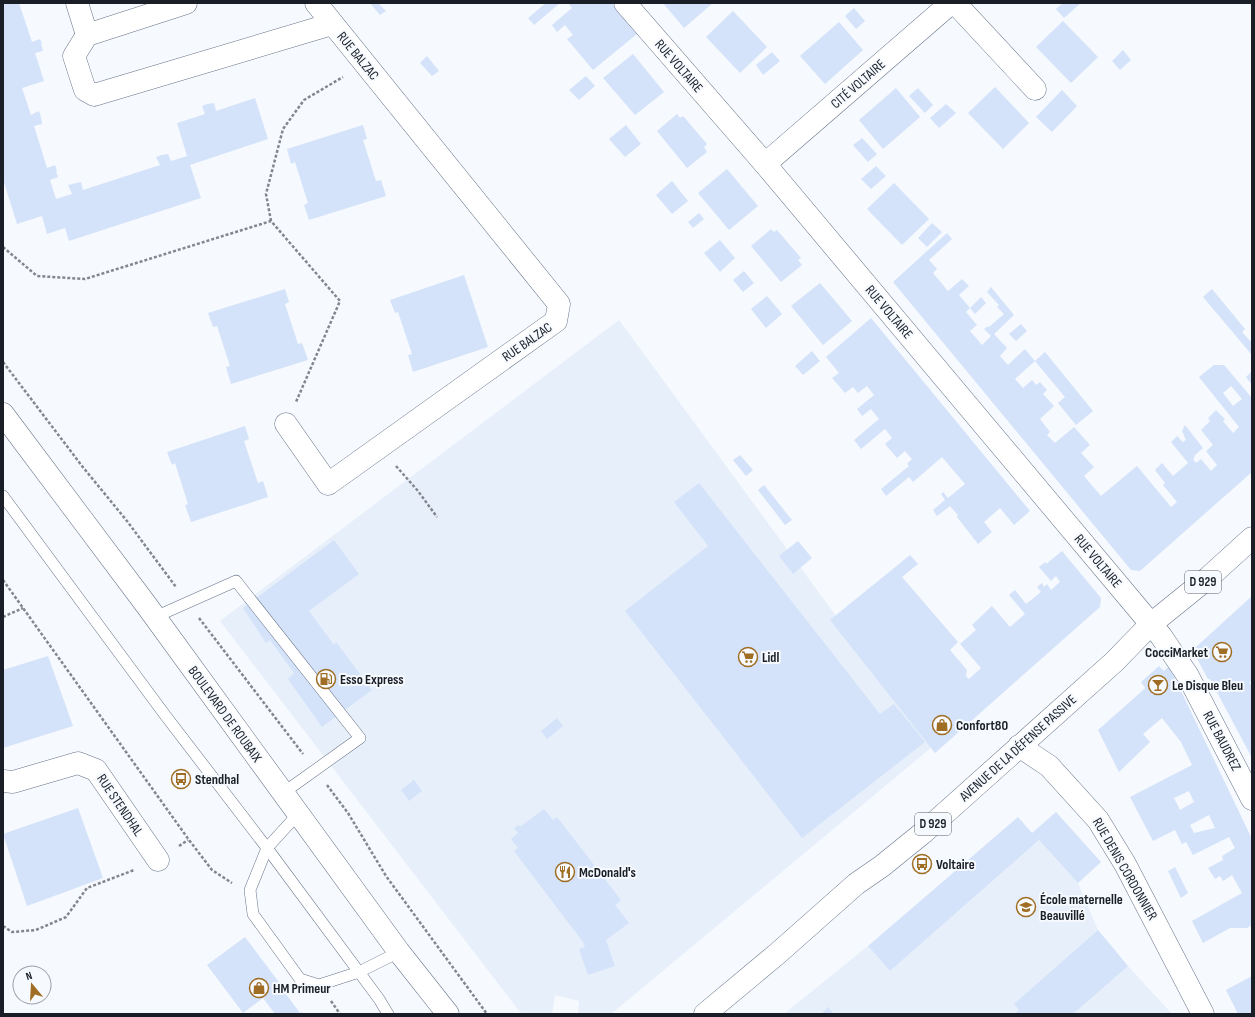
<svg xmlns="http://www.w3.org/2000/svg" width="1255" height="1017" viewBox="0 0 1255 1017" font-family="'Sofia Sans Condensed',sans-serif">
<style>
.built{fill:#e7effa}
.building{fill:#d4e3fa;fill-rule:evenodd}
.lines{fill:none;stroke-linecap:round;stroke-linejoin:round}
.lane-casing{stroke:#667388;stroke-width:12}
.street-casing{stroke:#667388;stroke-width:23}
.secondary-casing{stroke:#667388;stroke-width:23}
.primary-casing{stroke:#667388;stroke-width:23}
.path{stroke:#82868d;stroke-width:2.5;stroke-dasharray:3 2;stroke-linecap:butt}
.lane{stroke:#fff;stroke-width:11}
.street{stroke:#fff;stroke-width:22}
.secondary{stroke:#fff;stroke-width:22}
.primary{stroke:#fff;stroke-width:22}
.labels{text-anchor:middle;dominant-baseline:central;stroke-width:4;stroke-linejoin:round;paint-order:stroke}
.shield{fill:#f6f9fe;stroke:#5c6068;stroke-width:1}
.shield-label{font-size:13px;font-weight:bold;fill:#1a1f27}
.street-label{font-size:14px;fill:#1a1f27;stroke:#f6f9fe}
.poi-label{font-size:14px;font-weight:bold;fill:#1a1f27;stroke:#f6f9fe;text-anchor:start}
</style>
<rect width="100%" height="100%" fill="#f6f9fe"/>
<g class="built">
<polygon points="619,320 932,747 611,1014 578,1014 579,1001 555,995 552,1014 524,1014 520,1012 220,621"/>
<polygon points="1039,840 1078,883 1098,930 1128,966 1172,1014 784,1014 868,946 890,971"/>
</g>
<g class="building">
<polygon points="3,3 19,3 32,42 40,39 42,44 41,44 43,51 35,53 44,81 22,88 31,115 39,111 41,117 42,124 34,126 47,168 55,165 57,171 56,171 58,177 50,180 56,199 72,194 68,185 81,182 83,190 160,165 156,157 162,155 168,154 171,161 187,156 177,123 205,114 202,106 207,104 214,103 216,111 255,98 268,139 190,165 201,198 69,241 65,228 47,234 42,216 17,224 3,179"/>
<polygon points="370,3 378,3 386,11 380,15"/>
<polygon points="546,3 560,3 534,25 528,18"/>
<polygon points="568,3 612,3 637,34 593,70 567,39 573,35 565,25 557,32 552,25 572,8"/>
<polygon points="663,3 713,3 684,28"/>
<polygon points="1063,3 1081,3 1064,18 1056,9"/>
<polygon points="854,8 865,21 856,29 845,16"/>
<polygon points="733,11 767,47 740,73 706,37"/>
<polygon points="1063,21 1098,57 1071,83 1036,47"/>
<polygon points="839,22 863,50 825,84 800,56"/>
<polygon points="1123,50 1131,60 1120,70 1112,61"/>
<polygon points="772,52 780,61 763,75 756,65"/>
<polygon points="633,54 664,92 635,115 603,78"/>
<polygon points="427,56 439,71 432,76 420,63"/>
<polygon points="586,76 595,86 579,100 569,90"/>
<polygon points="995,87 1029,123 1003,149 968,113"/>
<polygon points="896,88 920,117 883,149 859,120"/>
<polygon points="918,88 933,105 925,113 909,96"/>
<polygon points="1062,90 1077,106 1052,132 1036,117"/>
<polygon points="946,104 956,113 939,128 930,118"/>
<polygon points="677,114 680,118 683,116 707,144 704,147 707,152 687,168 657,131"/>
<polygon points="363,125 367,139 363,140 376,181 381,180 386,196 309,220 304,205 308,203 295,162 291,164 287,149"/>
<polygon points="626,125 641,144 625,157 609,139"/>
<polygon points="862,138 877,154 868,162 853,145"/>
<polygon points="876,166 886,176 871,189 861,179"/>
<polygon points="727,169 758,206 729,230 698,193"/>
<polygon points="672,181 688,201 672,214 656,195"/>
<polygon points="894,183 929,219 902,245 867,209"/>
<polygon points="699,213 704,219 693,228 688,222"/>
<polygon points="932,223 942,232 927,247 918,238"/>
<polygon points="771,229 774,232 777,230 801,258 798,260 802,265 781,282 751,246"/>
<path d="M947 233 952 239 929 260 937 269 933 273 948 291 962 279 969 286 959 295 970 308 981 297 986 303 975 314 970 308 966 312 977 325 970 331 982 345 991 336 984 329 988 326 989 327 1004 314 997 307 999 305 987 292 991 287 1014 315 994 334 1007 348 1000 356 1008 365 1025 349 1035 361 1015 379 1023 388 1032 380 1036 385 1040 382 1047 390 1043 394 1054 406 1040 419 1050 432 1047 435 1055 443 1074 427 1090 445 1081 453 1094 467 1084 476 1101 496 1137 466 1171 507 1177 502 1163 485 1165 483 1155 470 1162 463 1173 476 1188 463 1171 442 1177 436 1183 442 1186 440 1182 431 1185 425 1203 448 1194 456 1195 457 1193 459 1196 463 1201 459 1211 471 1217 465 1206 451 1213 445 1201 430 1210 421 1208 418 1216 410 1225 419 1223 421 1233 433 1239 427 1199 377 1214 365H1224L1252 398V472L1140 571 1131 570 893 282ZM1231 386 1242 399 1233 406 1223 393Z"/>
<polygon points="720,240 735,258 720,272 704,253"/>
<polygon points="744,271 754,283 743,292 733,280"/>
<polygon points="464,275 488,347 413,372 408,355 412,354 398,312 395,313 390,300"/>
<polygon points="820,283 852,321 823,345 791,306"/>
<polygon points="285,289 289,302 285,304 298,344 302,343 308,360 231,384 226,367 230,366 217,326 213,327 208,313"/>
<polygon points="1212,289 1245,329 1242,332 1252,343 1252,355 1203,297"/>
<polygon points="767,296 782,314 766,328 751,309"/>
<polygon points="871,318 1030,511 1014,525 1000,508 984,522 992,532 978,544 957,517 958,515 950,506 937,516 933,510 945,500 941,494 943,492 948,498 965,484 942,457 913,482 909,477 886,496 881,489 909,466 907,464 912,459 905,451 897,458 885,444 892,438 885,429 861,449 854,440 879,419 871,409 862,416 857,409 874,395 867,386 858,393 853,387 845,393 832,378 839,373 826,357"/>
<polygon points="1021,324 1027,331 1016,341 1009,334"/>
<polygon points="812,351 820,361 803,375 795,366"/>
<polygon points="1045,352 1093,411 1076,425 1058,403 1065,397 1035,361"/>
<polygon points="1252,371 1252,385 1246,377"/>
<polygon points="245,426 249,439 244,441 258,483 263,481 268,497 191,522 185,505 188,504 175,463 172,465 167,452"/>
<polygon points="740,455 753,470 746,476 733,460"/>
<polygon points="699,483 880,714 894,704 925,742 802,838 625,611 708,546 674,502"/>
<polygon points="764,485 792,520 785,525 758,490"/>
<polygon points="334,540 359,574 309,611 334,645 336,642 372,690 322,727 288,679 294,673 270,640 266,643 243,608"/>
<polygon points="798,541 812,558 793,574 779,556"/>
<polygon points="1062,551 1101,598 1100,607 935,753 830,620 910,555 918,564 902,577 958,642 950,650 967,670 966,676 969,679 981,668 960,644 976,630 972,625 992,606 1010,627 1025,614 1009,595 1015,590 1026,604 1041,592 1037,587 1042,583 1044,587 1047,584 1051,590 1060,582 1056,576 1051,581 1039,567 1045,562 1046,564"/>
<polygon points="1252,596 1252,681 1249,682 1252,687 1252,758 1210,679 1208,679 1194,653 1196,647"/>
<polygon points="48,656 73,726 3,748 3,670"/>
<path d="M1159 666 1164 671 1169 666 1252 839V925L1247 928H1230L1203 943 1192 921 1242 893 1232 875 1223 881 1220 876 1215 879 1208 868 1223 860 1222 856 1235 848 1229 837 1193 855 1186 842 1182 844 1175 830 1153 841 1130 797 1192 765 1181 742 1162 718 1143 734 1150 742 1119 772 1098 730 1141 692 1145 688 1141 682ZM1189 791 1194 802 1180 810 1174 798ZM1209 815 1215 828 1194 833 1190 825Z"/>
<polygon points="557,718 563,726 547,739 541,731"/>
<polygon points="414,780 422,791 409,801 401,790"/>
<polygon points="78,808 103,878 27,906 3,834"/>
<polygon points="544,809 553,820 557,817 621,900 615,905 629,923 606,940 615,966 588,975 579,949 585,947 583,942 514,851 518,848 511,839 518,833 514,828 519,825 520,827"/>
<polygon points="1056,812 1101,862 1078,883 1039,840 890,971 868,946 1018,817 1032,833"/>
<polygon points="1175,867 1188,893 1181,898 1168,871"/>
<polygon points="1098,930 1128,966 1073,1014 1014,1014 1019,1010 1014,1004"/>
<polygon points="245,937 281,985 280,986 300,1013 302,1012 304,1014 275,1014 263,998 243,1013 207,965"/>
<polygon points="1252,976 1252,1012 1249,1014 1238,1014 1226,990"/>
<polygon points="828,1007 834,1014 821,1014"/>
</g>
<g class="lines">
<defs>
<g id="lane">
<polyline points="3,496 165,715 267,848 379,999 388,1014"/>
<polyline points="155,617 236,581 360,738 283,793"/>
<polyline points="298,814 267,848 250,890 253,914 300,979 319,985 359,972 399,952"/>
</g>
<g id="street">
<polyline points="77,3 87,35"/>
<polyline points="186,3 87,35 74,56 85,90 94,95 332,24"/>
<polyline points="625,3 765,164 1161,636 1188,676 1252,799"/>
<polyline points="955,3 1035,89"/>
<polyline points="765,164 951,3"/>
<polyline points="286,424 328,484 556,321 559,304 316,3"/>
<polyline points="1019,746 1049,766 1098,820 1125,864 1203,1014"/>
<polyline points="3,781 13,782 78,763 96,770 158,860"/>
</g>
<polyline id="secondary" points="3,414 147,606 399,952 448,1014"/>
<polyline id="primary" points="705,1014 777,954 856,884 882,866 924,832 1114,662 1151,624 1208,578 1252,538"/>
</defs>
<use href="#lane" class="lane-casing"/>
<use href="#street" class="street-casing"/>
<use href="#secondary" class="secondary-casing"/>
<use href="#primary" class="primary-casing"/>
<g class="path">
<polyline points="271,221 266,194 283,129 304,100 343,77"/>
<polyline points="3,247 37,276 85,279 271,221 340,301 296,402"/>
<polyline points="3,362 82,466 127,521 176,587"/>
<polyline points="396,466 418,491 437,517"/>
<polyline points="3,580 189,840 212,870 232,883"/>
<polyline points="3,617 23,608"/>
<polyline points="199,618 303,754"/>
<polyline points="327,785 348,813 386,876 487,1014"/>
<polyline points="179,846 188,840"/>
<polyline points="3,926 12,932 36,930 66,917 87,888 134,870"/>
<polyline points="331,1001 340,1014"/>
</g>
<use href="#lane" class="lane"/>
<use href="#street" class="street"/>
<use href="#secondary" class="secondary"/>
<use href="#primary" class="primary"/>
</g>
<defs>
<symbol id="supermarket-ring" viewBox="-11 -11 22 22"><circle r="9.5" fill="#f6f9fe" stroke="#9f6d23" stroke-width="1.5"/><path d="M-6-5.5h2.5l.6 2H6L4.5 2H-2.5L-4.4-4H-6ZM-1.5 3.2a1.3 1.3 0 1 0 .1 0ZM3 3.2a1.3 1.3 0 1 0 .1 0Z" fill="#9f6d23"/></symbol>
<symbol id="fuel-ring" viewBox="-11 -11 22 22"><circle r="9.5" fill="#f6f9fe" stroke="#9f6d23" stroke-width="1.5"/><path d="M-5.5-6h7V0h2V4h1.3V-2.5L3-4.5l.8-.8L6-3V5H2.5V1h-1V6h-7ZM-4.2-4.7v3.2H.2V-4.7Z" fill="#9f6d23"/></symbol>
<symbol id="bar-ring" viewBox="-11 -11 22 22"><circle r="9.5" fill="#f6f9fe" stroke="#9f6d23" stroke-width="1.5"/><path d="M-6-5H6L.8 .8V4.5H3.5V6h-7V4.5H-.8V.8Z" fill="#9f6d23"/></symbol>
<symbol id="shop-ring" viewBox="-11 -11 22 22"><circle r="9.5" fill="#f6f9fe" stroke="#9f6d23" stroke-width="1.5"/><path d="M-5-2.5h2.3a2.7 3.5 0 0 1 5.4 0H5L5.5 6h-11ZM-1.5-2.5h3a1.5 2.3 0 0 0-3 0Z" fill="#9f6d23"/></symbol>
<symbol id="bus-ring" viewBox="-11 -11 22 22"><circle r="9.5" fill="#f6f9fe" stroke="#9f6d23" stroke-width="1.5"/><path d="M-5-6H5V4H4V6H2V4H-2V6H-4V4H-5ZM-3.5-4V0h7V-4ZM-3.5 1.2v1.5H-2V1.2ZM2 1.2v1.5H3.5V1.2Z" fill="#9f6d23"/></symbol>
<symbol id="restaurant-ring" viewBox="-11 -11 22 22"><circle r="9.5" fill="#f6f9fe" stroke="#9f6d23" stroke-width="1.5"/><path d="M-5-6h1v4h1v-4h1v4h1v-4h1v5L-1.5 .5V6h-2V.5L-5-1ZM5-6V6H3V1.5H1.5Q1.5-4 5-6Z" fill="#9f6d23"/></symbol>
<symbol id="school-ring" viewBox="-11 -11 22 22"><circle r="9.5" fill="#f6f9fe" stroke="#9f6d23" stroke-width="1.5"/><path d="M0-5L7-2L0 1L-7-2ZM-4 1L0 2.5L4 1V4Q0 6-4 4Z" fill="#9f6d23"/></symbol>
</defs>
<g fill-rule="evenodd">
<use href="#supermarket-ring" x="1211" y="641" width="22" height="22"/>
<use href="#supermarket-ring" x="737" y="646" width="22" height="22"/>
<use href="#fuel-ring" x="315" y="668" width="22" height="22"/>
<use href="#bar-ring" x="1147" y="674" width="22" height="22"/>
<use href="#shop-ring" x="931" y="714" width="22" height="22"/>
<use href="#bus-ring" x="170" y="768" width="22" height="22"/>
<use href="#bus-ring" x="911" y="853" width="22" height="22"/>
<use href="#restaurant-ring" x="554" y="861" width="22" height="22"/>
<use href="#school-ring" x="1015" y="896" width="22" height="22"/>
<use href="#shop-ring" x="248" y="977" width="22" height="22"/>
</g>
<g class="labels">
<g class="shield">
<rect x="1185" y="571" width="36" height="22" rx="3"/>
<rect x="915" y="813" width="36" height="22" rx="3"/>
</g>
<g class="shield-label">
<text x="1203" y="582">D 929</text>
<text x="933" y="824">D 929</text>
</g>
<g class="street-label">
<text transform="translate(358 56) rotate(51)">RUE BALZAC</text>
<text transform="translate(679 66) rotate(49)">RUE VOLTAIRE</text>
<text transform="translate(858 84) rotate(-41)">CITÉ VOLTAIRE</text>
<text transform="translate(889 312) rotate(50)">RUE VOLTAIRE</text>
<text transform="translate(527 342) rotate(-35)">RUE BALZAC</text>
<text transform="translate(1098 561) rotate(50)">RUE VOLTAIRE</text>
<text transform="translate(225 714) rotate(54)">BOULEVARD DE ROUBAIX</text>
<text transform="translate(1222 741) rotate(62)">RUE BAUDREZ</text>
<text transform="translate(1018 748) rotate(-42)">AVENUE DE LA DÉFENSE PASSIVE</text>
<text transform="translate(120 805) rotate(56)">RUE STENDHAL</text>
<text transform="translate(1125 869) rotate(60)">RUE DENIS CORDONNIER</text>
</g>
<g class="poi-label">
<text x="1208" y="652" text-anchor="end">CocciMarket</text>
<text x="762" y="657">Lidl</text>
<text x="340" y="679">Esso Express</text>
<text x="1172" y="685">Le Disque Bleu</text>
<text x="956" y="725">Confort80</text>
<text x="195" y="779">Stendhal</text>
<text x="936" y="864">Voltaire</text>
<text x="579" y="872">McDonald's</text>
<text x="1040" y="899">École maternelle<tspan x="1040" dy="16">Beauvillé</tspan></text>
<text x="273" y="988">HM Primeur</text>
</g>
</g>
<rect width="1255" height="1017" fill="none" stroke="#1a1f27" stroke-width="8"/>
<g transform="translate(32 985) rotate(342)"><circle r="19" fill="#f6f9fe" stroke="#9ea2a8"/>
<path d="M0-3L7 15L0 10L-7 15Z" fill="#9f6d23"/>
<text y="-6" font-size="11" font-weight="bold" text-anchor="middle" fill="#1a1f27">N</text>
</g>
</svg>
